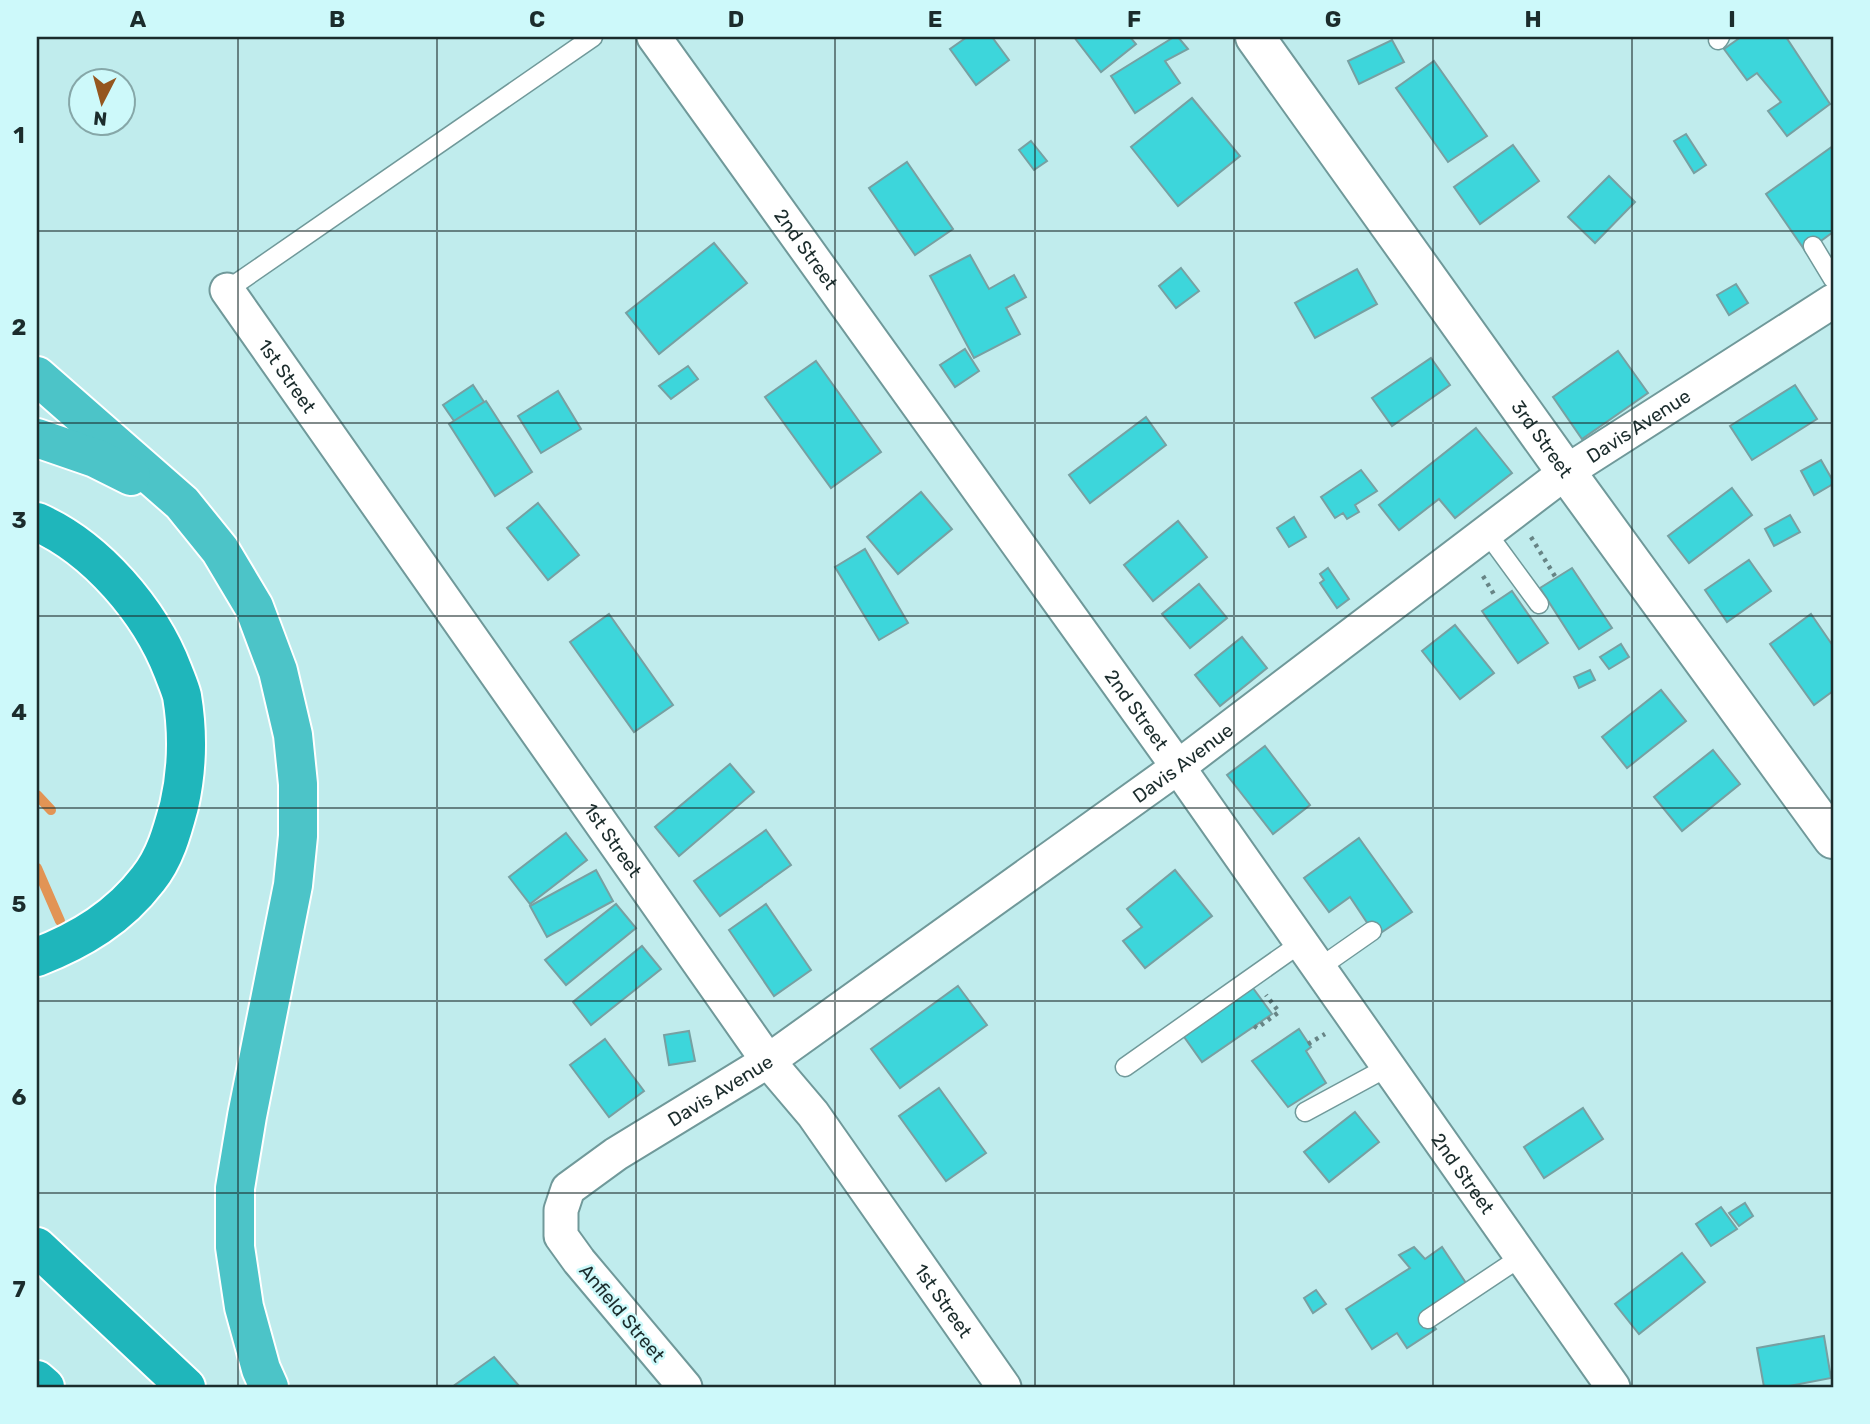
<svg xmlns="http://www.w3.org/2000/svg" width="1870" height="1424" viewBox="0 0 1870 1424" font-family="Rubik,sans-serif">
<style>
.lines{fill:none;stroke-linecap:round;stroke-linejoin:round}
.stream{stroke:#e29455;stroke-width:10}
.building{fill:#3dd6db;stroke:#77a0a2;stroke-width:2}
.service-casing{stroke:#70999a;stroke-width:21}
.minor-casing{stroke:#70999a;stroke-width:37}
.tertiary-casing{stroke:#70999a;stroke-width:42}
.trunk-casing{stroke:#fff;stroke-width:42}
.motorway-casing{stroke:#fff;stroke-width:42}
.path{stroke:#678485;stroke-width:4.5;stroke-dasharray:3.5 5;stroke-linecap:butt}
.service{stroke:#fff;stroke-width:18}
.minor{stroke:#fff;stroke-width:33}
.tertiary{stroke:#fff;stroke-width:38}
.trunk{stroke:#4cc4c8;stroke-width:38}
.motorway{stroke:#1fb6bb;stroke-width:38}
.grid{fill:none;stroke:#1b2c2c;stroke-width:2;stroke-opacity:0.55}
.labels{text-anchor:middle;dominant-baseline:central;stroke-width:5;stroke-linejoin:round;paint-order:stroke}
.street-label{font-size:19px;fill:#1b2c2c;stroke:#cdf9fa}
.neatline{fill:none;stroke:#1b2c2c;stroke-width:2.5}
.grid-label{font-size:23px;text-anchor:middle;font-weight:bold;fill:#1b2c2c}
</style>
<rect width="100%" height="100%" fill="#c0eced"/>
<g class="lines">
<g class="stream">
<polyline points="37,795 51,810"/>
<polyline points="37,868 60,921"/>
</g>
</g>
<g class="building">
<polygon points="967,37 992,37 1009,60 976,85 950,49"/>
<polygon points="1074,37 1130,37 1136,44 1101,72"/>
<polygon points="1174,37 1178,37 1188,49 1165,61 1180,83 1135,113 1111,76"/>
<polygon points="1741,37 1786,37 1830,104 1787,136 1768,111 1781,102 1757,73 1747,80 1724,49"/>
<polygon points="1392,40 1404,62 1359,84 1348,61"/>
<polygon points="1434,61 1487,136 1448,162 1396,88"/>
<polygon points="1192,98 1240,156 1178,206 1131,147"/>
<polygon points="1686,134 1706,165 1694,173 1674,141"/>
<polygon points="1031,141 1047,161 1034,170 1019,150"/>
<polygon points="1513,145 1539,181 1480,224 1454,187"/>
<polygon points="1833,146 1833,232 1806,252 1766,194"/>
<polygon points="907,162 953,229 915,255 869,188"/>
<polygon points="1609,176 1635,202 1595,243 1568,217"/>
<polygon points="714,243 747,283 659,354 626,313"/>
<polygon points="970,255 989,289 1014,275 1026,297 1006,308 1020,334 974,358 930,276"/>
<polygon points="1181,268 1199,291 1176,308 1159,286"/>
<polygon points="1357,269 1377,304 1315,338 1295,303"/>
<polygon points="1736,284 1748,303 1729,315 1717,295"/>
<polygon points="965,349 979,371 955,387 940,365"/>
<polygon points="1618,351 1648,393 1582,439 1553,397"/>
<polygon points="1431,358 1450,385 1392,426 1372,398"/>
<polygon points="816,361 881,452 831,488 765,397"/>
<polygon points="688,366 698,379 671,399 659,386"/>
<polygon points="473,385 484,402 454,421 443,405"/>
<polygon points="1795,385 1817,419 1752,460 1730,426"/>
<polygon points="558,391 581,429 541,453 518,416"/>
<polygon points="486,401 532,472 495,496 449,424"/>
<polygon points="1146,417 1166,445 1090,503 1069,475"/>
<polygon points="1476,428 1512,473 1455,518 1439,499 1399,530 1379,505"/>
<polygon points="1821,460 1833,481 1833,484 1814,495 1801,471"/>
<polygon points="1361,470 1377,491 1355,505 1359,512 1347,519 1343,513 1335,518 1321,497"/>
<polygon points="1732,488 1752,515 1689,563 1668,536"/>
<polygon points="921,492 952,529 898,574 867,537"/>
<polygon points="538,503 579,555 548,580 507,528"/>
<polygon points="1790,515 1800,532 1774,546 1765,529"/>
<polygon points="1294,517 1306,537 1289,547 1277,528"/>
<polygon points="1178,521 1207,557 1153,601 1124,565"/>
<polygon points="865,549 908,623 879,640 835,567"/>
<polygon points="1749,560 1771,591 1727,622 1705,590"/>
<polygon points="1328,568 1349,599 1337,608 1320,583 1324,580 1320,574"/>
<polygon points="1572,568 1612,628 1579,649 1540,588"/>
<polygon points="1199,584 1227,618 1190,648 1162,614"/>
<polygon points="1512,591 1548,643 1518,663 1482,611"/>
<polygon points="609,614 673,705 634,732 570,642"/>
<polygon points="1811,614 1833,646 1833,691 1814,705 1770,644"/>
<polygon points="1455,625 1494,673 1460,699 1422,651"/>
<polygon points="1242,637 1267,668 1220,706 1195,675"/>
<polygon points="1621,644 1629,657 1609,669 1600,657"/>
<polygon points="1590,670 1595,680 1579,688 1574,677"/>
<polygon points="1661,690 1686,721 1627,768 1602,737"/>
<polygon points="1265,746 1310,805 1273,834 1227,775"/>
<polygon points="1713,750 1740,784 1682,831 1654,797"/>
<polygon points="730,764 754,792 679,856 655,827"/>
<polygon points="766,830 791,865 720,916 694,881"/>
<polygon points="566,833 587,860 530,904 509,877"/>
<polygon points="1359,838 1412,912 1376,936 1350,897 1329,912 1304,878"/>
<polygon points="596,870 613,901 547,937 530,906"/>
<polygon points="1175,870 1212,916 1145,968 1123,941 1142,927 1127,909"/>
<polygon points="616,904 636,928 566,985 545,960"/>
<polygon points="766,904 811,970 774,996 729,930"/>
<polygon points="642,946 661,969 591,1025 573,1002"/>
<polygon points="1250,984 1272,1014 1202,1062 1182,1034"/>
<polygon points="958,986 987,1025 900,1088 871,1049"/>
<polygon points="1299,1029 1311,1047 1306,1051 1326,1083 1288,1107 1252,1061"/>
<polygon points="689,1031 695,1061 669,1065 664,1035"/>
<polygon points="605,1039 644,1091 609,1117 570,1065"/>
<polygon points="939,1088 986,1153 946,1181 899,1116"/>
<polygon points="1583,1108 1603,1139 1544,1178 1524,1147"/>
<polygon points="1355,1112 1379,1142 1329,1182 1304,1152"/>
<polygon points="1745,1203 1753,1216 1739,1226 1729,1213"/>
<polygon points="1721,1207 1737,1229 1711,1246 1696,1224"/>
<polygon points="1414,1247 1425,1259 1442,1247 1466,1283 1423,1314 1436,1329 1407,1348 1397,1333 1372,1349 1346,1309 1410,1268 1399,1255"/>
<polygon points="1682,1253 1705,1282 1639,1334 1615,1304"/>
<polygon points="1316,1290 1326,1304 1313,1313 1304,1298"/>
<polygon points="1824,1336 1831,1378 1784,1387 1764,1387 1757,1348"/>
<polygon points="494,1357 520,1387 452,1387"/>
</g>
<g class="lines">
<defs>
<g id="service">
<polyline points="1718,40 1720,37"/>
<polyline points="1813,246 1833,279"/>
<polyline points="227,290 593,37"/>
<polyline points="1487,533 1539,604"/>
<polyline points="1319,968 1372,931"/>
<polyline points="1125,1067 1301,943"/>
<polyline points="1305,1112 1388,1067"/>
<polyline points="1428,1319 1521,1257"/>
</g>
<g id="minor">
<path id="s1" d="M654 37 1178 767 1613 1387"/>
<path id="s2" d="M227 290 768 1061 813 1114 1004 1387"/>
<path id="s3" d="M685 1387 579 1261 561 1236V1210L568 1189 616 1154 768 1061 1178 767 1566 472 1833 301"/>
</g>
<g id="tertiary">
<path id="s4" d="M1255 37 1566 472 1833 839"/>
</g>
<g id="trunk">
<polyline points="37,376 182,503 220,550 254,607 278,671 293,735 298,784 298,836 293,885 247,1116 235,1188 235,1247 244,1307 261,1369 269,1387"/>
<polyline points="37,438 95,458 131,476"/>
</g>
<g id="motorway">
<path d="M37 522C96 548 150 611 173 671 176 679 180 688 182 696 188 732 187 771 179 806 172 832 165 858 148 879 119 917 81 940 37 957"/>
<polyline points="37,1247 186,1387"/>
<polyline points="37,1380 45,1387"/>
</g>
</defs>
<use href="#service" class="service-casing"/>
<use href="#minor" class="minor-casing"/>
<use href="#tertiary" class="tertiary-casing"/>
<use href="#trunk" class="trunk-casing"/>
<use href="#motorway" class="motorway-casing"/>
<g class="path">
<polyline points="1531,537 1556,578"/>
<polyline points="1483,576 1495,596"/>
<polyline points="1254,1026 1257,1028 1279,1012 1266,995"/>
<polyline points="1308,1044 1325,1034"/>
</g>
<use href="#service" class="service"/>
<use href="#minor" class="minor"/>
<use href="#tertiary" class="tertiary"/>
<use href="#trunk" class="trunk"/>
<use href="#motorway" class="motorway"/>
</g>
<path class="grid" d="M238 37V1387M437 37V1387M636 37V1387M835 37V1387M1035 37V1387M1234 37V1387M1433 37V1387M1632 37V1387M37 231H1833M37 423H1833M37 616H1833M37 808H1833M37 1001H1833M37 1193H1833"/>
<g class="labels">
<g class="street-label">
<text stroke="none"><textPath href="#s1" startOffset="261">2nd Street</textPath></text>
<text stroke="none"><textPath href="#s2" startOffset="105">1st Street</textPath></text>
<text stroke="none"><textPath href="#s3" startOffset="1559">Davis Avenue</textPath></text>
<text stroke="none"><textPath href="#s4" startOffset="494">3rd Street</textPath></text>
<text stroke="none"><textPath href="#s1" startOffset="828">2nd Street</textPath></text>
<text stroke="none"><textPath href="#s3" startOffset="992">Davis Avenue</textPath></text>
<text stroke="none"><textPath href="#s2" startOffset="672">1st Street</textPath></text>
<text stroke="none"><textPath href="#s3" startOffset="425">Davis Avenue</textPath></text>
<text stroke="none"><textPath href="#s1" startOffset="1395">2nd Street</textPath></text>
<text stroke="none"><textPath href="#s2" startOffset="1239">1st Street</textPath></text>
<text transform="translate(622 1313) rotate(50)">Anfield Street</text>
</g>
</g>
<rect width="1870" height="1424" fill="none" stroke="#cdf9fa" stroke-width="77"/>
<g transform="translate(102 102) rotate(186)"><circle r="33" fill="#cdf9fa" stroke="#86a7a8" stroke-width="2"/>
<path d="M0-5L12 26L0 18L-12 26Z" fill="#95561e"/>
<text y="-10" font-size="19" font-weight="bold" text-anchor="middle" fill="#1b2c2c">N</text>
</g>
<rect x="38" y="38" width="1794" height="1348" class="neatline"/>
<g class="grid-label">
<text x="138" y="27">A</text>
<text x="337" y="27">B</text>
<text x="537" y="27">C</text>
<text x="736" y="27">D</text>
<text x="935" y="27">E</text>
<text x="1134" y="27">F</text>
<text x="1333" y="27">G</text>
<text x="1533" y="27">H</text>
<text x="1732" y="27">I</text>
<text x="19" y="143">1</text>
<text x="19" y="335">2</text>
<text x="19" y="528">3</text>
<text x="19" y="720">4</text>
<text x="19" y="912">5</text>
<text x="19" y="1105">6</text>
<text x="19" y="1297">7</text>
</g>
</svg>
